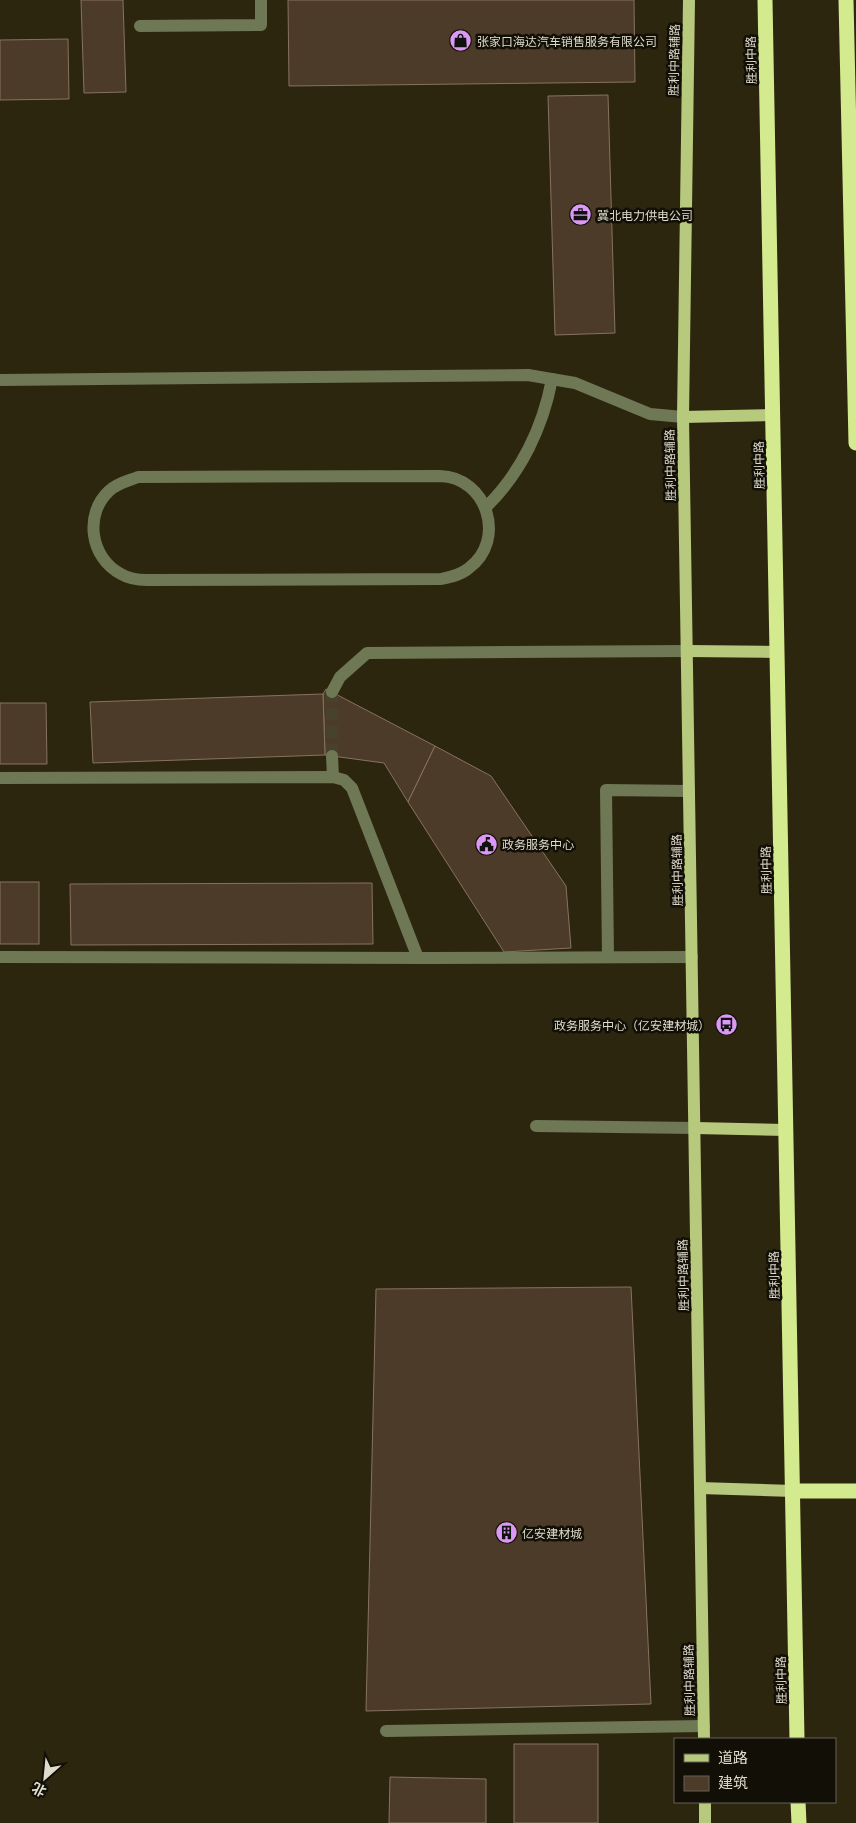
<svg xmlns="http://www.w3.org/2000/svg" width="856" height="1823" viewBox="0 0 856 1823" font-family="'IBM Plex Sans','Noto Sans SC',sans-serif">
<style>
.building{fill:#4d3b29;stroke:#87725f}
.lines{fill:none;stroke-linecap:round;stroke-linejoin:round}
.minor-tunnel{stroke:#48412c;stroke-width:12;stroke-dasharray:12 6;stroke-linecap:butt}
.minor{stroke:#6e7854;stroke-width:12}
.major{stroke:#b6c97d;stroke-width:12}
.highway{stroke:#d3ea8e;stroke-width:15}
.labels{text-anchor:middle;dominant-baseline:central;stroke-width:5;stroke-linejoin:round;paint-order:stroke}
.poi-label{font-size:12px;fill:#dfdbcd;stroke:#120f06;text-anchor:start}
.street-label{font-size:12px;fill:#dfdbcd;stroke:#120f06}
</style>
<rect width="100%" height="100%" fill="#2d260f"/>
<g class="building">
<polygon points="81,0 123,0 126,92 84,93"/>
<polygon points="288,0 634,0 635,82 289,86"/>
<polygon points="68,39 69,99 0,100 0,40"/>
<polygon points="608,95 615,333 555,335 548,96"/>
<polygon points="326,689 435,746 408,802 384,763 325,755 323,694"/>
<polygon points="323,694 325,755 93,763 90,702"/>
<polygon points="0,703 46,703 47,764 0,764"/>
<polygon points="435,746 491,776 566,886 571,948 504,952 408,802"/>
<rect x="0" y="882" width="39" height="62"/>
<polygon points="372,883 373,944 71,945 70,884"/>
<polygon points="631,1287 651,1704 366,1711 376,1289"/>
<rect x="514" y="1744" width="84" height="79"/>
<polygon points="390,1777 486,1779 486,1823 389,1823"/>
</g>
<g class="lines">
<polyline class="minor-tunnel" points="332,756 332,692"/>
<g class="minor">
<polyline points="140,26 261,25 261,0"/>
<polyline points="0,380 528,375 575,383 650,414 683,417"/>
<path d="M440 476C487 477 507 540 469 568 461 575 450 577 441 579L147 580C138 580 129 579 121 574 90 558 84 514 109 491 117 483 128 481 138 477Z"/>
<path d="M486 507C521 473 543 427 552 379"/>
<polyline points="332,692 340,677 367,653 687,651"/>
<polyline points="332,756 333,777"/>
<polyline points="0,778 333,777 344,780 352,788 418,958"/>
<polyline points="0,957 426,958 692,957"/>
<polyline points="608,957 606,790 689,791"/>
<polyline points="536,1126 695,1128"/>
<polyline points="386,1731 704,1726"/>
</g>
<g class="major">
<polyline points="689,0 683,417 704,1739"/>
<polyline points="683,417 773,415"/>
<polyline points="687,651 777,652"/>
<polyline points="695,1128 786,1130"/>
<polyline points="700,1488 793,1491"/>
<polyline points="705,1802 705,1823"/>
</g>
<g class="highway">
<polyline points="765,0 797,1739"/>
<polyline points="846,0 856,443"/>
<polyline points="793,1491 856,1491"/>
<polyline points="798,1802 799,1823"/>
</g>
</g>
<defs>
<symbol id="shop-disc" viewBox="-11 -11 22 22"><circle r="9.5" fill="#db99f5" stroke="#120f06"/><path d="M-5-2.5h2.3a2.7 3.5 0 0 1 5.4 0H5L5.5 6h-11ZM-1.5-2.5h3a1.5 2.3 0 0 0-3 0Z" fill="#111"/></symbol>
<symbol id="office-disc" viewBox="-11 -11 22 22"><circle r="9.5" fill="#db99f5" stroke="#120f06"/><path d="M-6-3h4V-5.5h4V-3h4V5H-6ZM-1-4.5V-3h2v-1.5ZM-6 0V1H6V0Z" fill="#111"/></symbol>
<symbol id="civic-disc" viewBox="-11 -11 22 22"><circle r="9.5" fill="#db99f5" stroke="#120f06"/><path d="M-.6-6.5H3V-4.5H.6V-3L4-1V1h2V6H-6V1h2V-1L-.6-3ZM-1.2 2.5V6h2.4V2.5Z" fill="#111"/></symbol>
<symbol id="bus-disc" viewBox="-11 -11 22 22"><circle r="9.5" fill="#db99f5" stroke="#120f06"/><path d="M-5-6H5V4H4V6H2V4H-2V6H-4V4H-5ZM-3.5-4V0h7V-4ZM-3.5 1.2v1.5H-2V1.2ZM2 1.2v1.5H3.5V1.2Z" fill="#111"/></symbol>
<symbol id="building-disc" viewBox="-11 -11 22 22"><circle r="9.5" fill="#db99f5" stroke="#120f06"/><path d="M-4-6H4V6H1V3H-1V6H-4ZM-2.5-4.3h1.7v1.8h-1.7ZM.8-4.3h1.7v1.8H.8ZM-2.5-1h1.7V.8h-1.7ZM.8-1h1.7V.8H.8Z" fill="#111"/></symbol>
</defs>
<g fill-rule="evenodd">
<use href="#shop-disc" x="448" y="28" width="25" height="25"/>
<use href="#office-disc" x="568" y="202" width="25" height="25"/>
<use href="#civic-disc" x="474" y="832" width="25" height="25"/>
<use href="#bus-disc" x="714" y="1012" width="25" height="25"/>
<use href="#building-disc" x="494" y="1520" width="25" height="25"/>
</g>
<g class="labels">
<g class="poi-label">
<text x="477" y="41">张家口海达汽车销售服务有限公司</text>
<text x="597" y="215">冀北电力供电公司</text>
<text x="502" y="844">政务服务中心</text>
<text x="710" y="1025" text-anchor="end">政务服务中心（亿安建材城）</text>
<text x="522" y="1533">亿安建材城</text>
</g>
<g class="street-label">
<text transform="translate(674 60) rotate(-89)">胜利中路辅路</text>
<text transform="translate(751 60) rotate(-91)">胜利中路</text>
<text transform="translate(670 465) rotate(-91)">胜利中路辅路</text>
<text transform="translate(759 465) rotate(-91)">胜利中路</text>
<text transform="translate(677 870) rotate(-91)">胜利中路辅路</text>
<text transform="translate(766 870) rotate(-91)">胜利中路</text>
<text transform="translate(683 1275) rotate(-91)">胜利中路辅路</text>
<text transform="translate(774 1275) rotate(-91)">胜利中路</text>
<text transform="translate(689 1680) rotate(-91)">胜利中路辅路</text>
<text transform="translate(781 1680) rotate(-91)">胜利中路</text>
</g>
</g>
<rect x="674" y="1738" width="162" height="65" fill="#120f06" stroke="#646156"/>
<rect x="684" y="1754" width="25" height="8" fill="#b6c97d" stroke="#646156"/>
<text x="718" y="1763" font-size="15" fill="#dfdbcd">道路</text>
<rect x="684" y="1776" width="25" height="15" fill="#4d3b29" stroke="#646156"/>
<text x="718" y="1788" font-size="15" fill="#dfdbcd">建筑</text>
<g transform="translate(45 1778) rotate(207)" stroke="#120f06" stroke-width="4" paint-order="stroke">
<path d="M0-4L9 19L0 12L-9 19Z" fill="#dfdbcd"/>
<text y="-8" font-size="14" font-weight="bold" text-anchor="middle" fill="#dfdbcd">北</text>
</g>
</svg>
